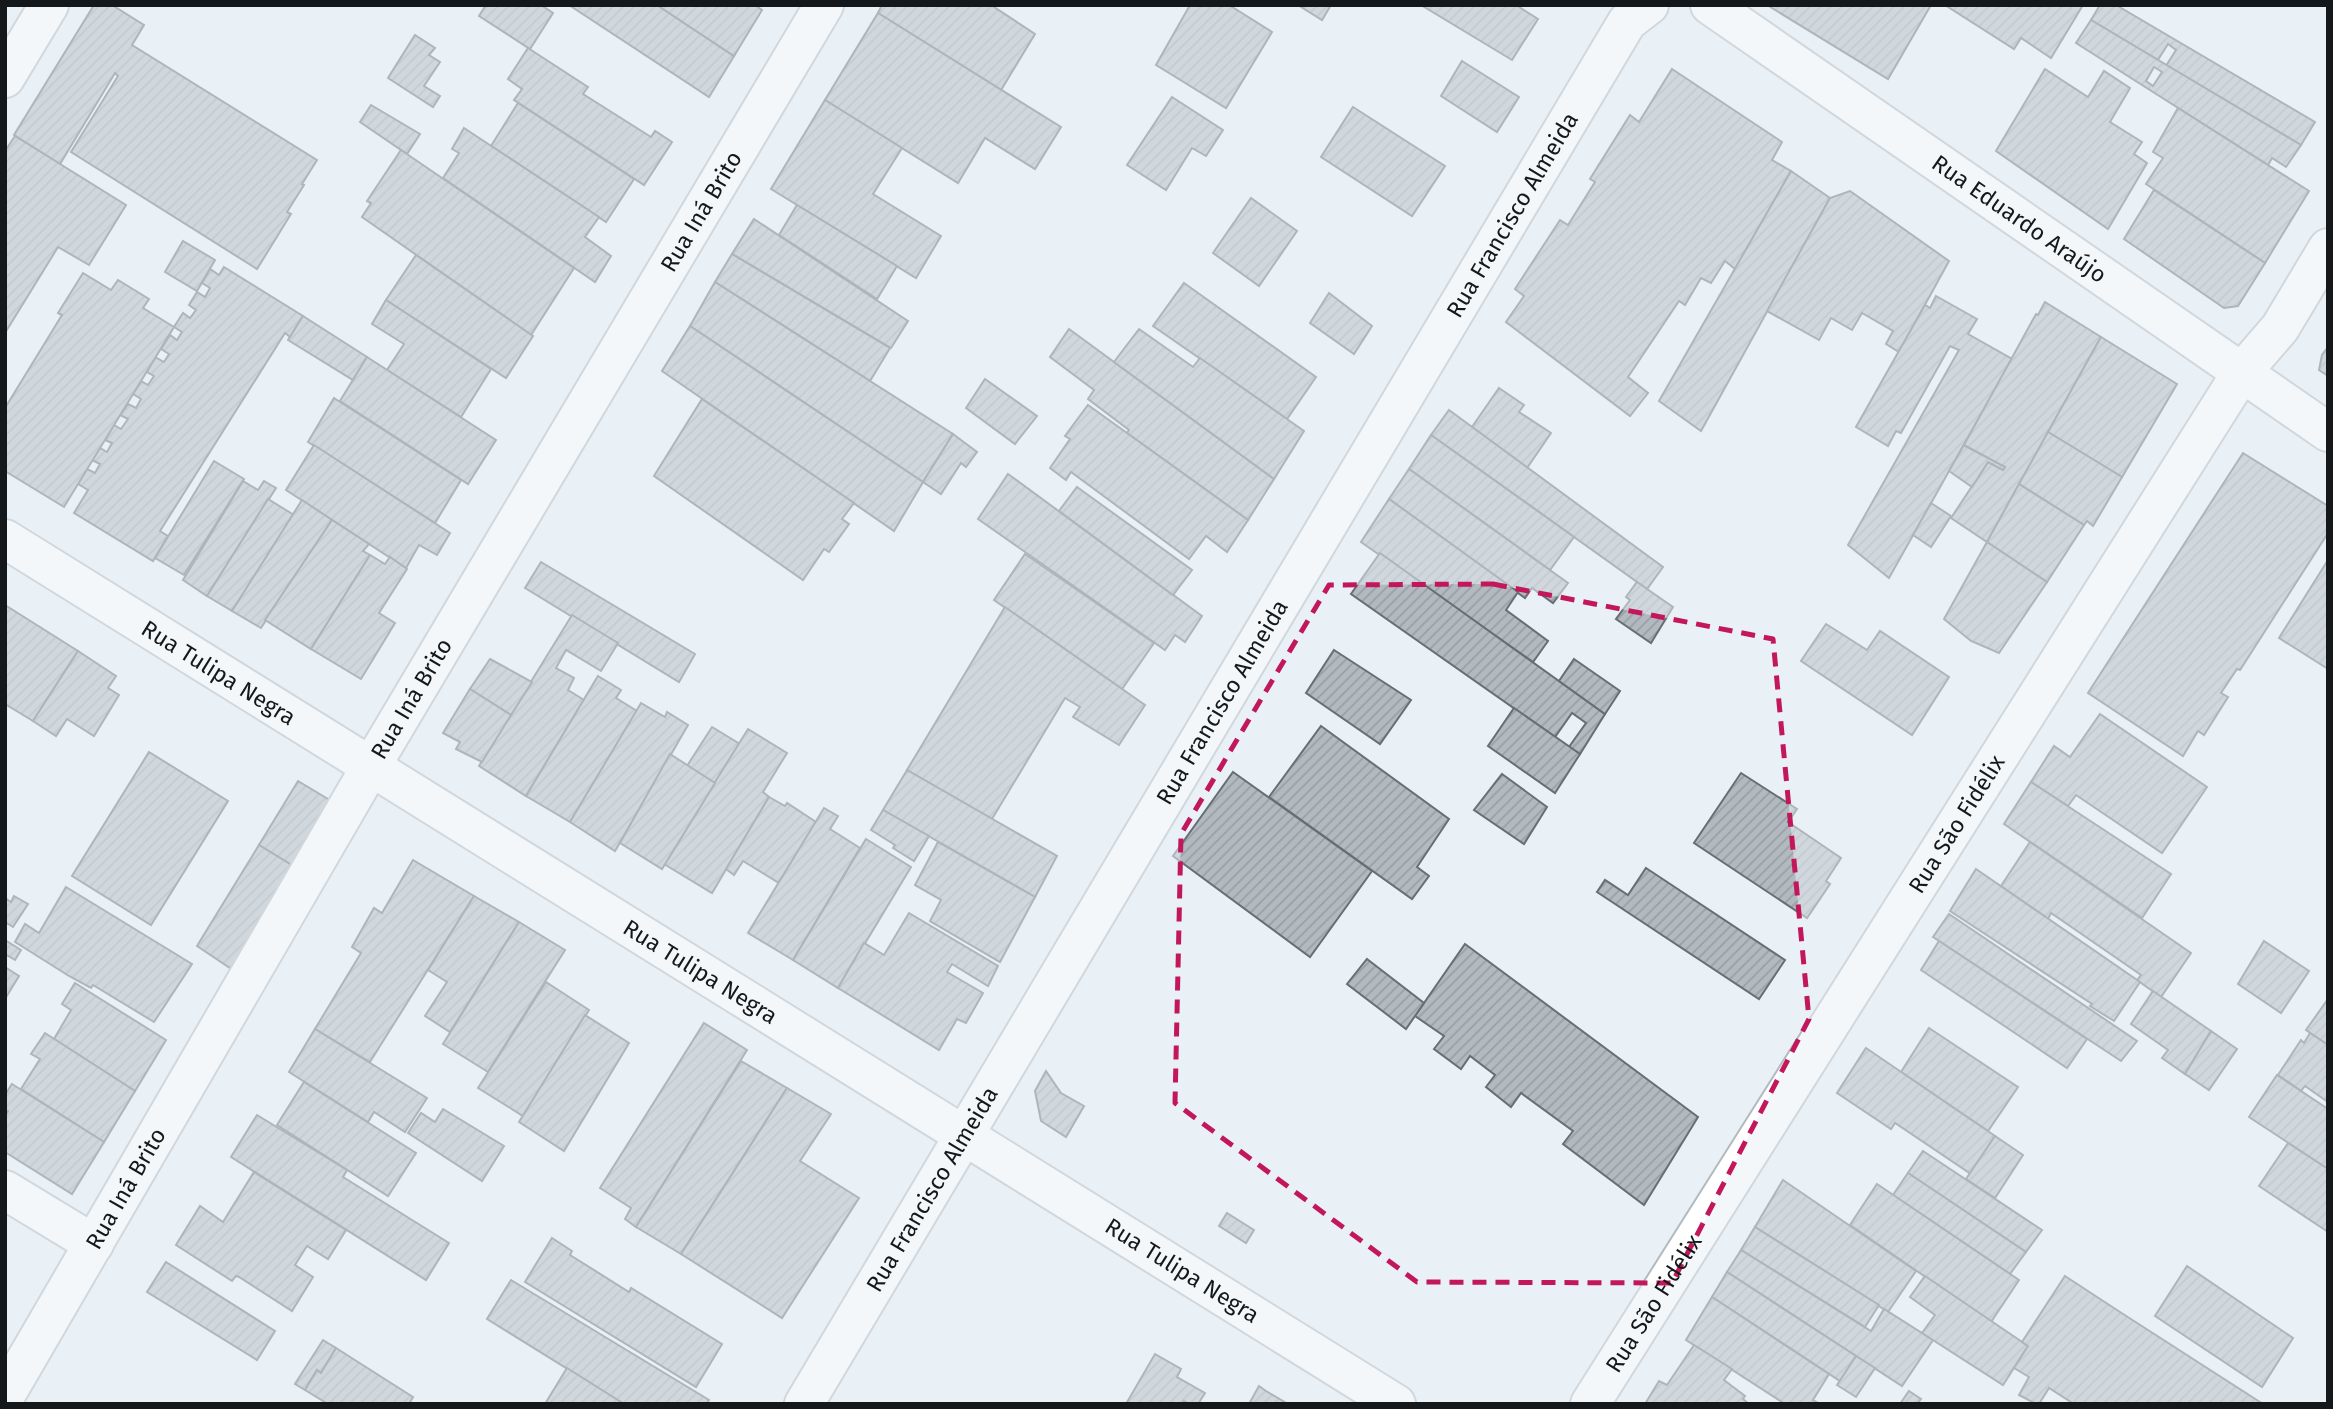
<svg xmlns="http://www.w3.org/2000/svg" width="2333" height="1409" viewBox="0 0 2333 1409" font-family="'Fira Sans',sans-serif">
<style>
.building{fill:url(#building-hatch);stroke:#676f73;stroke-width:2;fill-rule:evenodd}
.lines{fill:none;stroke-linecap:round;stroke-linejoin:round}
.minor-casing{stroke:#b3babf;stroke-width:42}
.minor{stroke:#fff;stroke-width:38}
.marked{fill:none;stroke:#c2185b;stroke-width:5;stroke-dasharray:14 9;stroke-linejoin:round}
.labels{text-anchor:middle;dominant-baseline:central;stroke-width:5;stroke-linejoin:round;paint-order:stroke}
.street-label{font-size:23px;fill:#15181a;stroke:#fbfdfe}
</style>
<defs>
<pattern id="building-hatch" width="6" height="6" patternUnits="userSpaceOnUse" patternTransform="scale(1.75)"><rect width="6" height="6" fill="#b3babf"/><path d="M-1 1l2-2M0 6l6-6M5 7l2-2" fill="none" stroke="#999fa4"/></pattern>
</defs>
<rect width="100%" height="100%" fill="#e9f1f6"/>
<g class="building">
<polygon points="94,5 112,5 144,25 132,45 317,160 302,184 304,185 287,212 291,214 257,269 71,152 118,76 115,73 60,164 14,135"/>
<polygon points="486,5 541,5 553,13 530,49 479,16"/>
<polygon points="569,5 657,5 734,56 709,97"/>
<polygon points="657,5 755,5 762,10 734,56"/>
<polygon points="882,5 991,5 1035,34 1001,90 878,13"/>
<polygon points="1190,5 1229,5 1272,32 1226,108 1156,65"/>
<polygon points="1298,5 1331,5 1322,20"/>
<polygon points="1421,5 1516,5 1538,19 1512,60"/>
<polygon points="1767,5 1931,5 1888,79"/>
<polygon points="1945,5 2083,5 2051,58 2021,38 2014,49"/>
<polygon points="2100,5 2116,5 2315,122 2301,145 2166,66 2176,50 2168,44 2158,60 2091,20"/>
<polygon points="878,13 1061,127 1035,169 985,138 958,183 825,100"/>
<path d="M2091 20 2301 145 2286 167 2272 158 2268 165 2076 43ZM2154 67 2162 72 2153 86 2146 81Z"/>
<polygon points="415,35 435,48 429,55 440,62 424,86 440,96 433,107 388,78"/>
<polygon points="528,48 588,87 583,94 651,137 655,131 672,142 644,185 514,100 522,89 508,79"/>
<polygon points="1462,61 1519,97 1497,132 1441,96"/>
<polygon points="1672,69 1782,142 1772,160 1791,171 1735,269 1725,261 1711,283 1701,278 1685,305 1679,301 1628,377 1648,393 1630,416 1506,322 1524,296 1515,289 1560,220 1568,225 1595,182 1590,179 1630,115 1639,122"/>
<polygon points="2045,69 2088,97 2104,71 2130,88 2110,122 2142,142 2134,154 2147,163 2108,229 1996,151"/>
<polygon points="1172,97 1223,130 1206,156 1192,148 1166,190 1127,165"/>
<polygon points="825,100 902,148 873,194 941,236 916,278 771,189"/>
<polygon points="518,103 634,179 606,222 491,146"/>
<polygon points="371,105 420,134 407,154 360,122"/>
<polygon points="1353,107 1445,166 1412,216 1321,157"/>
<polygon points="2178,108 2309,191 2265,263 2146,184 2163,158 2153,152"/>
<polygon points="464,128 599,217 585,237 611,256 595,282 443,178 459,153 452,149"/>
<polygon points="15,136 126,205 89,265 58,247 5,333 5,151"/>
<polygon points="401,150 574,268 531,335 362,217 371,203 367,201"/>
<polygon points="1791,171 1830,198 1701,431 1659,401"/>
<polygon points="2154,190 2265,263 2238,306 2224,308 2124,239"/>
<polygon points="1850,191 1949,261 1899,352 1886,344 1893,331 1862,313 1852,330 1831,318 1819,340 1767,311 1830,198"/>
<polygon points="1251,198 1297,231 1259,286 1213,253"/>
<polygon points="797,205 897,266 877,299 779,235"/>
<polygon points="754,219 908,321 891,348 732,254"/>
<polygon points="183,241 215,260 197,291 165,272"/>
<polygon points="732,254 890,348 870,381 715,282"/>
<polygon points="416,255 533,336 506,378 386,300"/>
<polygon points="224,267 303,316 290,337 285,333 160,531 168,536 153,561 74,513 88,490 78,484 87,469 95,473 100,464 92,460 100,448 107,452 112,443 105,440 114,425 121,429 128,419 120,415 128,404 136,408 141,399 133,394 141,381 148,385 154,376 147,372 155,357 164,362 169,354 161,349 170,335 177,340 182,332 174,327 183,313 190,318 196,310 189,305 197,292 205,297 210,288 202,283 210,269 219,275"/>
<polygon points="83,273 111,290 118,280 149,299 143,308 174,327 64,507 5,471 5,408 62,315 58,313"/>
<polygon points="715,282 953,434 923,482 690,326"/>
<polygon points="1184,283 1316,377 1287,419 1153,326"/>
<polygon points="1329,293 1372,326 1354,354 1310,323"/>
<polygon points="1936,296 1977,319 1968,334 2012,359 1889,578 1848,545 1959,350 1950,346 1901,433 1896,431 1888,446 1856,427 1925,305 1930,308"/>
<polygon points="386,300 491,369 461,417 387,370 404,344 372,324"/>
<polygon points="2045,302 2101,337 1987,542 1951,518 1988,462 2003,470 2005,467 1964,445 2036,314 2038,315"/>
<polygon points="303,316 367,357 353,380 288,340"/>
<polygon points="690,326 923,482 894,531 662,371"/>
<polygon points="1069,329 1274,479 1248,520 1127,433 1129,430 1088,399 1094,390 1050,357"/>
<polygon points="1139,329 1193,367 1200,358 1304,431 1274,479 1114,362"/>
<polygon points="2101,337 2177,384 2122,477 2048,432"/>
<polygon points="2328,347 2328,376 2319,370 2322,355"/>
<polygon points="367,357 496,440 468,484 340,401"/>
<polygon points="985,379 1037,416 1015,444 966,408"/>
<polygon points="1499,388 1524,405 1519,412 1551,433 1527,468 1472,427"/>
<polygon points="334,398 461,480 435,523 308,442"/>
<polygon points="702,399 854,503 842,519 849,524 829,552 824,549 803,580 654,476"/>
<polygon points="1088,405 1248,520 1227,552 1206,536 1189,559 1071,472 1066,480 1050,468 1070,439 1065,436"/>
<polygon points="1449,410 1663,567 1647,589 1431,435"/>
<polygon points="2048,432 2122,477 2093,526 2087,521 2084,525 2019,484"/>
<polygon points="953,434 977,452 966,467 961,463 941,494 923,482"/>
<polygon points="1431,435 1574,537 1550,570 1409,469"/>
<polygon points="314,445 450,533 437,555 419,545 406,568 286,490"/>
<polygon points="1964,445 1965,446 2005,467 2003,470 1988,462 1972,487 1949,471"/>
<polygon points="2243,453 2328,506 2328,533 2240,670 2237,669 2221,693 2228,697 2204,735 2198,731 2183,756 2088,693"/>
<polygon points="214,461 244,479 184,575 155,558"/>
<polygon points="1409,469 1568,583 1553,603 1532,588 1525,598 1389,499"/>
<polygon points="1008,474 1202,616 1185,642 1175,635 1165,650 978,519"/>
<polygon points="243,481 258,490 264,481 276,488 207,596 183,580"/>
<polygon points="2019,484 2084,525 2047,582 1987,542"/>
<polygon points="1077,487 1192,570 1173,595 1059,511"/>
<polygon points="268,499 294,515 232,611 207,596"/>
<polygon points="1389,499 1518,592 1506,610 1548,641 1533,662 1361,542"/>
<polygon points="302,500 332,520 261,628 232,611"/>
<polygon points="1931,503 1951,516 1931,547 1913,535"/>
<polygon points="332,520 369,544 363,551 370,555 311,649 265,620"/>
<polygon points="1987,542 2047,582 1999,653 1971,641 1944,619"/>
<polygon points="1380,553 1605,714 1580,754 1569,747 1586,723 1572,713 1555,737 1351,594"/>
<polygon points="1025,554 1154,643 1122,689 994,600"/>
<polygon points="370,555 385,564 390,557 407,569 379,613 395,623 361,679 311,649"/>
<polygon points="2328,560 2328,669 2279,638"/>
<polygon points="541,562 695,654 679,682 525,588"/>
<polygon points="1637,582 1673,607 1651,643 1616,619 1630,600 1626,597"/>
<polygon points="5,605 78,651 33,721 5,704"/>
<polygon points="1005,607 1145,705 1119,745 1073,717 1080,707 1065,698 992,819 907,770"/>
<polygon points="572,615 618,643 601,671 566,650 556,668 574,678 568,690 584,700 526,796 479,766"/>
<polygon points="1826,624 1867,650 1880,631 1949,677 1912,735 1801,661"/>
<polygon points="1334,650 1411,700 1380,744 1306,693"/>
<polygon points="78,651 116,676 108,688 119,695 94,736 67,719 56,736 33,721"/>
<polygon points="490,659 532,682 511,715 470,689"/>
<polygon points="1574,659 1620,691 1605,714 1559,681"/>
<polygon points="598,676 621,690 616,698 637,711 570,822 526,796"/>
<polygon points="470,689 511,715 482,762 456,749 460,742 443,733"/>
<polygon points="641,703 665,717 667,712 688,725 615,851 570,822"/>
<polygon points="1514,708 1580,754 1555,793 1488,746"/>
<polygon points="2100,714 2207,787 2162,853 2076,795 2068,806 2031,782 2054,746 2070,757"/>
<polygon points="1321,726 1449,819 1417,867 1429,876 1412,899 1269,797"/>
<polygon points="712,727 740,744 715,783 687,766"/>
<polygon points="748,729 787,753 763,792 769,797 712,893 664,864"/>
<polygon points="149,752 228,801 151,925 72,876"/>
<polygon points="670,754 715,783 662,869 620,843"/>
<polygon points="907,770 1057,856 1035,897 883,810"/>
<polygon points="1233,772 1372,871 1310,957 1173,856"/>
<polygon points="1741,773 1797,809 1788,822 1841,858 1826,881 1830,884 1807,918 1694,843"/>
<polygon points="1502,774 1547,807 1524,844 1474,810"/>
<polygon points="298,781 338,805 298,869 259,845"/>
<polygon points="2031,782 2171,874 2142,918 2004,824"/>
<polygon points="769,797 785,806 787,803 816,822 779,883 743,861 734,875 726,869"/>
<polygon points="824,808 838,816 830,829 860,848 793,960 748,933"/>
<polygon points="883,810 929,836 914,861 893,848 895,845 871,830"/>
<polygon points="866,839 911,867 838,988 793,960"/>
<polygon points="938,842 1035,897 1000,962 930,921 941,900 915,885"/>
<polygon points="2030,842 2191,953 2161,997 2137,980 2141,975 2051,913 2048,919 2001,886"/>
<polygon points="259,845 298,869 233,970 197,946"/>
<polygon points="413,860 474,896 370,1062 315,1029 361,953 352,947 374,908 382,913"/>
<polygon points="1646,868 1785,960 1759,999 1597,892 1605,880 1628,895"/>
<polygon points="1976,869 2140,982 2114,1021 2090,1006 2092,1004 1950,911"/>
<polygon points="66,887 192,964 154,1022 93,985 91,988 69,976 15,942 25,924 39,933"/>
<polygon points="14,896 28,904 13,927 5,922 5,898 11,902"/>
<polygon points="474,896 519,922 450,1032 425,1016 447,982 428,970"/>
<polygon points="909,913 998,966 988,986 952,964 947,972 983,993 966,1023 957,1019 939,1050 838,988 864,943 884,955"/>
<polygon points="1949,914 2137,1041 2121,1061 1933,937"/>
<polygon points="519,922 565,950 488,1072 443,1044"/>
<polygon points="5,940 21,950 15,960 5,954"/>
<polygon points="1939,941 2087,1039 2067,1068 1921,970"/>
<polygon points="2264,941 2309,971 2281,1013 2238,984"/>
<polygon points="1465,944 1698,1117 1644,1205 1563,1144 1573,1131 1521,1093 1511,1107 1486,1087 1495,1075 1470,1056 1461,1069 1434,1049 1444,1036 1415,1016"/>
<polygon points="1367,959 1424,1003 1406,1029 1347,984"/>
<polygon points="5,967 19,976 5,999"/>
<polygon points="546,982 589,1010 523,1116 478,1088"/>
<polygon points="75,983 166,1040 135,1091 54,1039 71,1010 62,1004"/>
<polygon points="2153,991 2211,1031 2185,1074 2162,1058 2168,1050 2131,1024"/>
<polygon points="2328,999 2328,1045 2306,1030"/>
<polygon points="585,1015 629,1043 564,1151 519,1122"/>
<polygon points="704,1023 747,1050 636,1227 625,1219 631,1208 600,1188"/>
<polygon points="1929,1028 2018,1087 1988,1131 1901,1072"/>
<polygon points="315,1029 427,1098 405,1132 374,1112 368,1122 289,1072"/>
<polygon points="2211,1031 2237,1049 2209,1090 2185,1074"/>
<polygon points="45,1033 135,1091 104,1142 21,1089 40,1059 31,1054"/>
<polygon points="2310,1033 2328,1045 2328,1102 2305,1086 2301,1091 2278,1075 2301,1040 2304,1043"/>
<polygon points="1866,1048 1995,1136 1971,1174 1895,1123 1891,1129 1837,1093"/>
<polygon points="741,1061 787,1088 681,1254 636,1227"/>
<polygon points="1046,1071 1061,1093 1084,1106 1066,1137 1041,1121 1035,1091"/>
<polygon points="2277,1075 2328,1109 2328,1169 2249,1117"/>
<polygon points="304,1082 416,1153 388,1196 277,1125"/>
<polygon points="12,1084 104,1142 72,1194 5,1152 5,1116 8,1111 5,1110 5,1095"/>
<polygon points="787,1088 831,1114 800,1161 859,1198 782,1318 681,1254"/>
<polygon points="443,1109 504,1146 482,1181 408,1133 421,1113 435,1122"/>
<polygon points="257,1115 347,1170 343,1177 449,1243 426,1280 231,1157"/>
<polygon points="1995,1136 2023,1155 1995,1198 1966,1179"/>
<polygon points="2288,1143 2328,1169 2328,1232 2259,1186"/>
<polygon points="1923,1151 2042,1230 2026,1252 1908,1173"/>
<polygon points="254,1172 346,1230 328,1259 307,1246 295,1265 313,1277 292,1311 239,1277 236,1276 232,1281 176,1245 200,1206 223,1222"/>
<polygon points="1908,1173 2026,1252 2010,1274 1893,1195"/>
<polygon points="1783,1180 1916,1271 1888,1312 1755,1227"/>
<polygon points="1877,1184 2019,1280 1991,1322 1850,1225"/>
<polygon points="1227,1213 1254,1230 1246,1243 1219,1226"/>
<polygon points="1755,1227 1879,1305 1865,1327 1741,1250"/>
<polygon points="552,1238 572,1251 570,1255 629,1292 631,1288 722,1344 696,1387 525,1282"/>
<polygon points="1741,1250 1871,1331 1884,1309 1933,1340 1902,1386 1727,1272"/>
<polygon points="166,1262 275,1331 257,1360 147,1292"/>
<polygon points="2187,1266 2293,1338 2262,1387 2155,1316"/>
<polygon points="1727,1272 1856,1356 1840,1381 1712,1297"/>
<polygon points="1925,1276 2028,1346 2003,1385 1922,1333 1935,1315 1910,1297"/>
<polygon points="2065,1276 2120,1312 2263,1404 2074,1404 2049,1388 2039,1404 2036,1404 2019,1395 2029,1377 2014,1368 2028,1346 2022,1342"/>
<polygon points="511,1280 709,1400 706,1404 624,1404 487,1319"/>
<polygon points="1712,1297 1829,1374 1813,1400 1820,1404 1785,1404 1686,1340"/>
<polygon points="323,1340 336,1348 321,1373 317,1370 305,1390 295,1384"/>
<polygon points="1694,1345 1732,1369 1724,1380 1745,1396 1743,1399 1749,1404 1645,1404 1659,1381 1667,1385"/>
<polygon points="336,1348 413,1397 409,1404 328,1404 305,1390 317,1370 321,1373"/>
<polygon points="1155,1354 1181,1369 1177,1377 1205,1393 1198,1404 1189,1404 1184,1401 1182,1404 1126,1404"/>
<polygon points="1856,1356 1875,1368 1856,1397 1837,1385"/>
<polygon points="567,1368 624,1404 545,1404"/>
<polygon points="1259,1386 1266,1391 1288,1404 1249,1404"/>
<polygon points="1909,1391 1921,1399 1917,1404 1900,1404"/>
</g>
<g class="lines">
<defs>
<g id="minor">
<path id="s1" d="M1710 5 2328 432"/>
<polyline points="5,78 49,5"/>
<path id="s2" d="M5 539C468 830 934 1114 1396 1404"/>
<polyline points="5,1190 94,1244"/>
<path id="s3" d="M5 1396 370 768 824 5"/>
<path id="s4" d="M804 1404 1627 22 1649 5"/>
<path id="s5" d="M1590 1404 2242 372 2280 328 2328 248"/>
</g>
</defs>
<use href="#minor" class="minor-casing"/>
<use href="#minor" class="minor"/>
</g>
<path d="M0 0H2333V1409H0ZM1493 584 1773 639 1809 1019 1672 1283 1417 1282 1175 1103 1181 834 1329 585Z" fill="#e9f1f6" fill-opacity=".55" fill-rule="evenodd"/>
<path class="marked" d="M1493 584 1773 639 1809 1019 1672 1283 1417 1282 1175 1103 1181 834 1329 585Z"/>
<g class="labels">
<g class="street-label">
<text stroke="none"><textPath href="#s3" startOffset="1374">Rua Iná Brito</textPath></text>
<text stroke="none"><textPath href="#s4" startOffset="1384">Rua Francisco Almeida</textPath></text>
<text stroke="none"><textPath href="#s1" startOffset="376">Rua Eduardo Araújo</textPath></text>
<text stroke="none"><textPath href="#s2" startOffset="252">Rua Tulipa Negra</textPath></text>
<text stroke="none"><textPath href="#s3" startOffset="807">Rua Iná Brito</textPath></text>
<text stroke="none"><textPath href="#s4" startOffset="817">Rua Francisco Almeida</textPath></text>
<text stroke="none"><textPath href="#s5" startOffset="686">Rua São Fidélix</textPath></text>
<text stroke="none"><textPath href="#s2" startOffset="819">Rua Tulipa Negra</textPath></text>
<text stroke="none"><textPath href="#s4" startOffset="250">Rua Francisco Almeida</textPath></text>
<text stroke="none"><textPath href="#s3" startOffset="240">Rua Iná Brito</textPath></text>
<text stroke="none"><textPath href="#s2" startOffset="1386">Rua Tulipa Negra</textPath></text>
<text stroke="none"><textPath href="#s5" startOffset="119">Rua São Fidélix</textPath></text>
</g>
</g>
<rect width="2333" height="1409" fill="none" stroke="#15181a" stroke-width="14"/>
</svg>
